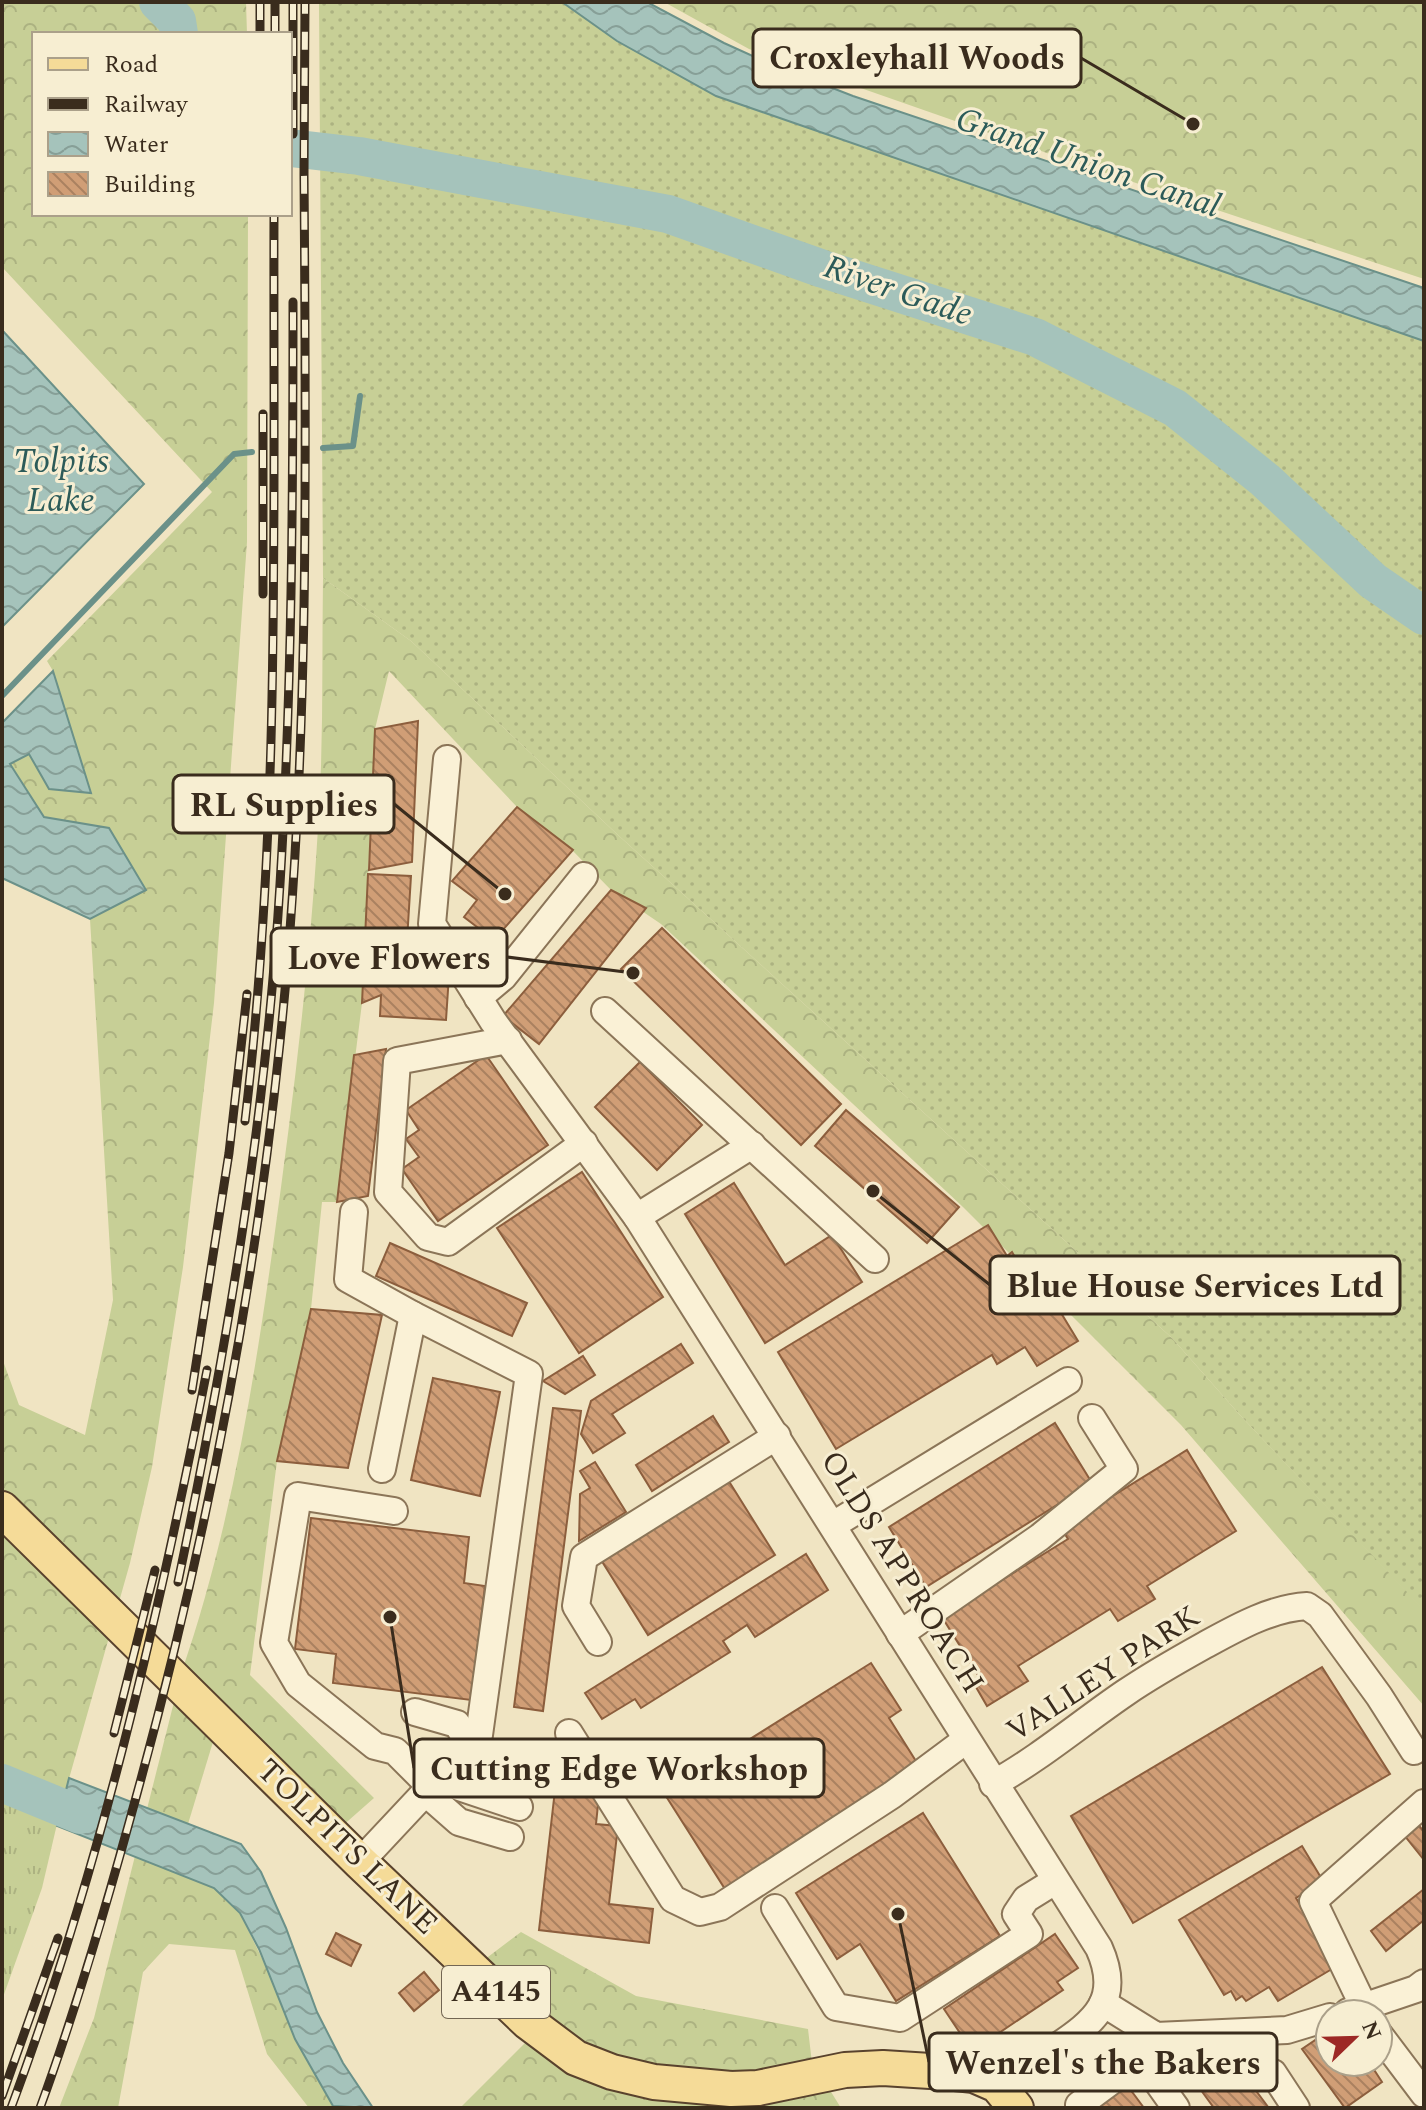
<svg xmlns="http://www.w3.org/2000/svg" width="1426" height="2110" viewBox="0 0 1426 2110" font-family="Spectral,serif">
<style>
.grass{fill:url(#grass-dots)}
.forest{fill:url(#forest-crowns)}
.park{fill:url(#park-tufts)}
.water{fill:url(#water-waves);stroke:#6b9189;stroke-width:2}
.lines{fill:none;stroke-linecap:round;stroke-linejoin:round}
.stream{stroke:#6b9189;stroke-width:6}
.river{stroke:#a5c3bb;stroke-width:38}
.building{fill:url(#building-back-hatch);stroke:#8c5e3d;stroke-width:2}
.minor-casing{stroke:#8b7558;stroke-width:30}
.major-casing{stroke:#59422d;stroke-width:38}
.minor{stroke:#faf1d6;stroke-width:26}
.major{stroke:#f5db98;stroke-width:34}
.rail-casing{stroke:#3a2c1d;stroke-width:9}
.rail{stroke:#f7eed2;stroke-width:6;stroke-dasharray:18;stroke-linecap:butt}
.labels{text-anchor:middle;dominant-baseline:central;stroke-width:6;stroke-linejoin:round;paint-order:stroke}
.shield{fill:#f7eed2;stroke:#736653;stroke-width:2}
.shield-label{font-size:30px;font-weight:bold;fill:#3a2c1d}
.street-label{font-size:32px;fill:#3a2c1d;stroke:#f7eed2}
.water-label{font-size:34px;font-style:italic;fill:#2c5b59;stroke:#f7eed2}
.leader{fill:none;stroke:#3a2c1d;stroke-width:3}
.callout-dot{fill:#3a2c1d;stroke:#f7eed2;stroke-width:3}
.callout{fill:#f7eed2;stroke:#3a2c1d;stroke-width:3}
.callout-label{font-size:34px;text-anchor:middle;font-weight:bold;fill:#3a2c1d}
</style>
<defs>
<pattern id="grass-dots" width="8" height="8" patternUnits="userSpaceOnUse" patternTransform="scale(2)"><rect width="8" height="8" fill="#c7cf96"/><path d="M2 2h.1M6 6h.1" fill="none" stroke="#acb281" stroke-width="1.8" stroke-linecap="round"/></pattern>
<pattern id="forest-crowns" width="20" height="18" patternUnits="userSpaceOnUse" patternTransform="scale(2)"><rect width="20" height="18" fill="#c7cf96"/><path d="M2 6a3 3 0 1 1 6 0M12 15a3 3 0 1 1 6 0" fill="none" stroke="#acb281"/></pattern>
<pattern id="park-tufts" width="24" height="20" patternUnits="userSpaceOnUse" patternTransform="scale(2)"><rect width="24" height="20" fill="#c7cf96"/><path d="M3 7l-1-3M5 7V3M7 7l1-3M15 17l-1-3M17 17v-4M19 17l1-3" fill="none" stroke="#acb281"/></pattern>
<pattern id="water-waves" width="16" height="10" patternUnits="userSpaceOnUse" patternTransform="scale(2)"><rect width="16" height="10" fill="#a5c3bb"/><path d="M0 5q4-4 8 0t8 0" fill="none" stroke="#879f97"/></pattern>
<pattern id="building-back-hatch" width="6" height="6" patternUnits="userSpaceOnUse" patternTransform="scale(2)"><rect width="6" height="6" fill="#d09e76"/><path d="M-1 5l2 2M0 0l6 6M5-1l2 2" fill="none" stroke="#aa8160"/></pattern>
</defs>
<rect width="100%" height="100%" fill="#f0e4c2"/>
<polygon class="grass" points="319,2 562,2 716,96 1424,341 1424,1611 1239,1414 1172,1338 618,835 411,641 323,578"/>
<g class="forest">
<polygon points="2,2 246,2 247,34 34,34 34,214 248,214 247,542 214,1003 183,1267 152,1467 130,1563 61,1807 2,1783 2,1358 19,1405 85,1435 113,1300 90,919 146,890 109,828 44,817 10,763 29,754 53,671 47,661 212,492 2,267"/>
<polygon points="664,2 1424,2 1424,279 1067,160 749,49"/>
<path d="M323 578 411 641 618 835 1172 1338 1239 1414 1424 1610V1706L1181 1425 963 1207 661 924 611 890 572 850 517 807 389 671 375 729 362 1003 337 1202H322L311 1309 277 1461 250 1675 374 1798 340 1828 182 1671C229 1534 253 1390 273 1246 295 1087 315 926 321 766 323 703 322 641 323 578Z"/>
<polygon points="176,1694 216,1732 188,1824 147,1809"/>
<polygon points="135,1856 214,1888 240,1913 334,2108 309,2108 267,2054 235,1950 169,1944 143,1972 118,2108 59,2108 94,2018"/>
<polygon points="521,1932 636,1996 808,2029 812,2063 764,2077 637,2066 582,2047 480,1963"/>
<polygon points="532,2036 551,2057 828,2087 841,2108 460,2108"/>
</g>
<polygon class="park" points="2,1783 61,1807 42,1888 2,2000"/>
<g class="water">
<polygon points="562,2 647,2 724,43 768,63 853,96 1424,288 1424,341 716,96 617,41"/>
<polygon points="2,330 144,484 2,627"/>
<polygon points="53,671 91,793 49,789 29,754 10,764 44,817 109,828 146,890 90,919 2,878 2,723"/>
<polygon points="69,1778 241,1844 261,1872 286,1928 317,2012 343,2063 373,2108 333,2106 295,2039 259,1949 240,1913 214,1888 57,1826"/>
</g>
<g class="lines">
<g class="stream">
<polyline points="323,448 353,446 360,396"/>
<polyline points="2,696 234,454 252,452"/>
</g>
<g class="river">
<polyline points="158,2 177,21 179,34"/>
<polyline points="290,148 359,156 668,214 823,269 1035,337 1175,408 1265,480 1373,581 1424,616"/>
<polyline points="2,1783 80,1815"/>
</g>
</g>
<g class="building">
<polygon points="418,721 412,862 369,870 375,729"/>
<polygon points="517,807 573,850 494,940 464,917 477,900 452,881"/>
<polygon points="368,874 411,876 405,973 449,975 446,1020 380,1016 381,995 362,1003"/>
<polygon points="611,890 646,908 539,1044 503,1016"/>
<polygon points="662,928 841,1104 801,1145 621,969"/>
<polygon points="386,1049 368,1196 337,1202 354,1055"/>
<polygon points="486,1055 548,1145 438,1221 402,1169 419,1157 406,1139 419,1130 406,1110"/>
<polygon points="640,1062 702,1125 657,1170 595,1107"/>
<polygon points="846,1110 959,1207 927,1243 815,1146"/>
<polygon points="582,1172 663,1297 579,1353 497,1228"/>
<polygon points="734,1183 785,1265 832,1235 862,1282 765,1343 685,1214"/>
<polygon points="988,1225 1007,1256 1012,1252 1032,1286 1041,1280 1078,1341 1037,1366 1025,1347 997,1364 992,1355 836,1449 778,1352"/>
<polygon points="390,1243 527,1303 512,1336 376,1276"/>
<polygon points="311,1309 382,1315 348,1468 277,1461"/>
<polygon points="681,1344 693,1363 612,1414 625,1433 593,1453 581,1434 591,1401"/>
<polygon points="583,1356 595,1375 565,1394 543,1381"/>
<polygon points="433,1378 500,1392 480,1496 411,1480"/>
<polygon points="553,1408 581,1411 543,1711 514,1707"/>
<polygon points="713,1416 729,1442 652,1491 636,1465"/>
<polygon points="1055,1423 1092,1483 926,1587 889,1527"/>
<polygon points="1187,1450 1236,1531 1147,1586 1155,1599 1118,1621 1110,1609 1018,1666 1028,1681 987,1706 976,1687 983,1683 942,1617 1068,1539 1061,1528"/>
<polygon points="595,1462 626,1512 579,1541 580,1494 590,1488 580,1471"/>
<polygon points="725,1475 775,1555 648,1635 598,1555"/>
<polygon points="311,1518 469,1537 464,1583 485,1586 471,1700 333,1683 336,1654 295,1649"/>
<polygon points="806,1554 828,1590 755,1637 747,1625 723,1641 730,1652 641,1708 635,1699 602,1719 585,1693"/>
<polygon points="871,1663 901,1710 889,1718 919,1766 725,1889 664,1793"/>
<polygon points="1322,1667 1390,1774 1133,1923 1071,1816"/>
<polygon points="555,1790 599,1795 596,1824 618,1826 609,1904 653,1909 649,1943 539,1930"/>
<polygon points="923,1813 1000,1936 896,2001 860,1944 837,1959 796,1893"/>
<polygon points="1418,1824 1424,1832 1424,1860 1404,1835"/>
<polygon points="1302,1846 1323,1881 1296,1898 1337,1966 1278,2001 1269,1987 1246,2001 1242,1996 1236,2000 1231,1991 1224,1995 1179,1920"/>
<polygon points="1424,1889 1424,1920 1386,1951 1371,1931"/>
<polygon points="336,1933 361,1945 351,1966 326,1954"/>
<polygon points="1055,1934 1078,1968 1057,1982 1063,1990 972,2051 944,2009"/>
<polygon points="424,1972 439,1990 414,2011 399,1993"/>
<polygon points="1330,2030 1330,2062 1369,2062 1382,2082 1345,2108 1302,2049"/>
<polygon points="1225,2049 1268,2107 1266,2108 1214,2108 1190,2075"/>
<polygon points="1127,2085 1144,2108 1096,2108"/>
</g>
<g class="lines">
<defs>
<g id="minor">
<path d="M447 759 432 924 493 1021 637 1217 1099 1948C1122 1999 1096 2021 1055 2048 1036 2060 1016 2073 997 2085"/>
<polyline points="478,998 503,977 584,876"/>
<polyline points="605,1011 875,1259"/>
<polyline points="508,1040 397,1061 388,1192 428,1237 448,1242 584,1143"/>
<polyline points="354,1212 348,1279 413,1315"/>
<polyline points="637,1217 752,1145"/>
<polyline points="394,1511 298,1496 274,1643 298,1684 375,1746 395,1751 431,1787"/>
<polyline points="833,1525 1068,1381"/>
<polyline points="900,1634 1040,1537 1124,1469 1092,1418"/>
<polyline points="598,1642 576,1606 584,1557 777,1436"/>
<polyline points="415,1712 457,1724 470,1745 527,1766"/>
<polyline points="569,1733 673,1899 700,1912 720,1907 892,1795 966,1740"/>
<polyline points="438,1780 519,1807"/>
<path d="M993 1784C1040 1758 1081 1723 1125 1693 1150 1676 1178 1660 1205 1645 1236 1628 1271 1608 1307 1606L1320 1615 1379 1696 1414 1751"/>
<polyline points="426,1793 459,1822 510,1837"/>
<polyline points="360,1862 479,1735 529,1374 413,1315 382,1469"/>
<polyline points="775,1908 836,2007 900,2018 1029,1934 1016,1914 1026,1899 1055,1881"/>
<polyline points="1103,2003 1156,2036 1287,2030 1330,2017"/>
<polyline points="1364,2007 1313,1901 1424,1803"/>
<polyline points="1348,2012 1416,1989 1424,1983"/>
<polyline points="1378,2033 1424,2094"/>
<polyline points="1273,2073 1296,2108"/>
<polyline points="1079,2105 1141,2059 1176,2108"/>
</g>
<polyline id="major" points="2,1509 360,1862 528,2022 576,2058 612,2072 654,2082 731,2089 758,2088 845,2070 883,2068 946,2072 974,2075 997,2085 1016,2108"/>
</defs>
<use href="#minor" class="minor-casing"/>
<use href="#major" class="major-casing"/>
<use href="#minor" class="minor"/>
<use href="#major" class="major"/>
<defs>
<g id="rail">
<polyline points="260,2 260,34"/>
<polyline points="293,2 293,134"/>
<polyline points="275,34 275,2"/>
<polyline points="263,414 263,594"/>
<path d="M245 1121C281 820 273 517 274 214"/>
<polyline points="192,1390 229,1153 247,994"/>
<path d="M178 1582C226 1352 266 1119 280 884 292 690 293 496 293 302"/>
<polyline points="114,1733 155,1570"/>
<polyline points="2,2096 58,1938"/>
<path d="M11 2108C100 1869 158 1620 207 1370"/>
<path d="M40 2108C78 2004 109 1897 138 1790 205 1546 254 1295 280 1042 310 754 306 463 304 174 304 117 305 59 305 2"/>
</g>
</defs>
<use href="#rail" class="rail-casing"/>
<use href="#rail" class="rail"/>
</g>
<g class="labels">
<rect class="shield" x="442" y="1966" width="108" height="52" rx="6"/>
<g class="shield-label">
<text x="496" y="1992">A4145</text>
</g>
<g class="street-label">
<text transform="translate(902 1572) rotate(58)">OLDS APPROACH</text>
<text transform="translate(1103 1674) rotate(-33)">VALLEY PARK</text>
<text transform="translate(347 1847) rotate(44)">TOLPITS LANE</text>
</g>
<g class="water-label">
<text transform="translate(1088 163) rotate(19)">Grand Union Canal</text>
<text transform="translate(898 291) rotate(19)">River Gade</text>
<text x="61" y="462">Tolpits<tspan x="61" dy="39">Lake</tspan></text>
</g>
</g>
<path class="leader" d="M1193 124L1081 58M505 894L394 804M633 973L507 957M873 1191L990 1285M390 1617L414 1768M898 1914L929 2062"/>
<g class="callout-dot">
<circle cx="1193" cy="124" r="8"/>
<circle cx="505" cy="894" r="8"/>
<circle cx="633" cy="973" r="8"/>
<circle cx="873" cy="1191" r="8"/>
<circle cx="390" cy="1617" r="8"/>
<circle cx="898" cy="1914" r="8"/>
</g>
<g class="callout">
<rect x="753" y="29" width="328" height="58" rx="8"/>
<rect x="173" y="775" width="221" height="58" rx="8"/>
<rect x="271" y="928" width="236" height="58" rx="8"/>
<rect x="990" y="1256" width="410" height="58" rx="8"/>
<rect x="414" y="1739" width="410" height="58" rx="8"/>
<rect x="929" y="2033" width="348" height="58" rx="8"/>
</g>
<g class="callout-label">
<text x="917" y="69">Croxleyhall Woods</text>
<text x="284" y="816">RL Supplies</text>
<text x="389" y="969">Love Flowers</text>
<text x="1195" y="1297">Blue House Services Ltd</text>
<text x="619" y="1780">Cutting Edge Workshop</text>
<text x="1103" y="2074">Wenzel's the Bakers</text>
</g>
<rect width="1426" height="2110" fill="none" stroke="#3a2c1d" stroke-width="8"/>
<rect x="32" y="32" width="260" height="184" fill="#f7eed2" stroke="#aba08a" stroke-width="2"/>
<rect x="48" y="58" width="40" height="12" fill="#f5db98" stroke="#aba08a" stroke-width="2"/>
<text x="104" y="72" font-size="24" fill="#3a2c1d">Road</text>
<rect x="48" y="98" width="40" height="12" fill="#3a2c1d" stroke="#aba08a" stroke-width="2"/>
<text x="104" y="112" font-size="24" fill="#3a2c1d">Railway</text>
<rect x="48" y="132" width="40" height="24" fill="url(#water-waves)" stroke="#aba08a" stroke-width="2"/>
<text x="104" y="152" font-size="24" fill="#3a2c1d">Water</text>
<rect x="48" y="172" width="40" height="24" fill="url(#building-back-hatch)" stroke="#aba08a" stroke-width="2"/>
<text x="104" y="192" font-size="24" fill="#3a2c1d">Building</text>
<g transform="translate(1354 2038) rotate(67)"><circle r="38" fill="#f7eed2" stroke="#aba08a" stroke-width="2"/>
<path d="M0-6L14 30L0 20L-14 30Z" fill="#9d2825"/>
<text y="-12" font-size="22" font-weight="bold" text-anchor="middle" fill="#3a2c1d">N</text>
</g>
</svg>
